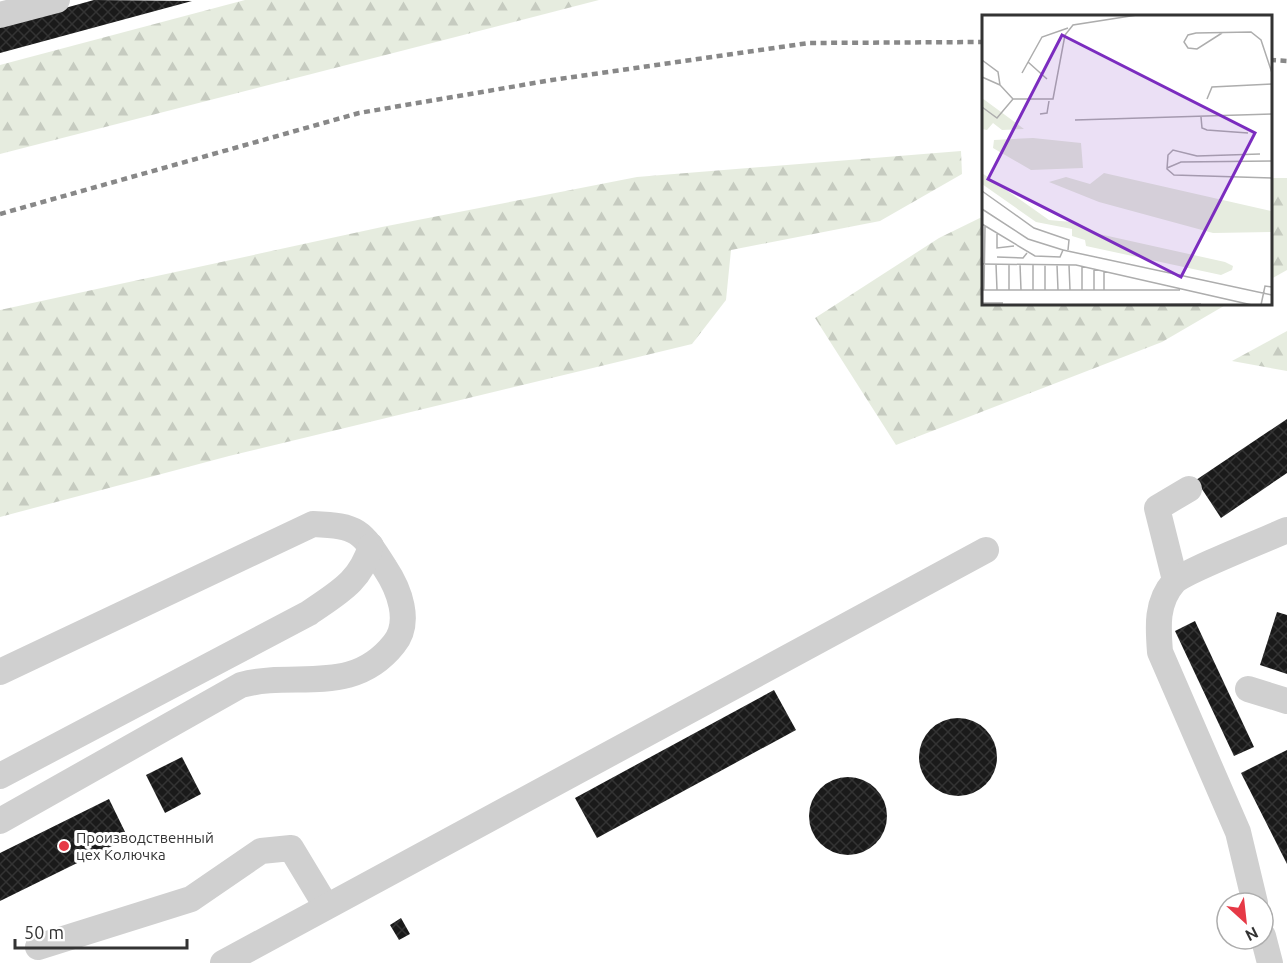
<svg xmlns="http://www.w3.org/2000/svg" width="1287" height="963" viewBox="0 0 1287 963" font-family="Ubuntu,sans-serif">
<style>
.forest{fill:url(#forest-firs)}
.building{fill:url(#building-cross-hatch)}
.lines{fill:none;stroke-linecap:round;stroke-linejoin:round}
.minor{stroke:#d0d0d0;stroke-width:26}
.rail{stroke:#888;stroke-width:4.5;stroke-dasharray:6 4.5;stroke-linecap:butt}
.poi-dot{fill:#e63946;stroke:#fff;stroke-width:2}
.labels{text-anchor:middle;dominant-baseline:central;stroke-width:6;stroke-linejoin:round;paint-order:stroke}
.poi-label{font-size:15px;fill:#333;stroke:#fff;text-anchor:start}
.inset-road{fill:none;stroke:#adadad;stroke-width:1.5}
.view{fill:#7b2cbf;fill-opacity:0.15;stroke:#7b2cbf;stroke-width:3}
.inset-edge{fill:none;stroke:#333;stroke-width:3}
</style>
<defs>
<pattern id="forest-firs" width="22" height="20" patternUnits="userSpaceOnUse" patternTransform="scale(1.5)"><rect width="22" height="20" fill="#e6ecdf"/><path d="M5 1l3.5 6h-7zM16 11l3.5 6h-7z" fill="#c6cbc0"/></pattern>
<pattern id="building-cross-hatch" width="8" height="8" patternUnits="userSpaceOnUse" patternTransform="scale(1.5)"><rect width="8" height="8" fill="#1a1a1a"/><path d="M0 0l8 8M0 8l8-8" fill="none" stroke="#333"/></pattern>
</defs>
<rect width="100%" height="100%" fill="#fff"/>
<g class="forest">
<polygon points="245,0 599,0 0,154 0,65"/>
<polygon points="961,151 962,174 880,221 731,250 726,300 692,344 229,456 0,517 0,310 382,227 637,177"/>
<polygon points="1271,178 1287,178 1287,270 1271,279"/>
<polygon points="984,216 984,303 1229,303 1162,342 896,445 815,318 939,238"/>
<polygon points="1287,331 1287,371 1232,361"/>
</g>
<g class="building">
<polygon points="94,0 192,1 0,53 0,26"/>
<polygon points="1287,419 1287,473 1221,518 1196,480"/>
<polygon points="1277,612 1287,615 1287,674 1260,665"/>
<polygon points="1195,621 1254,747 1234,756 1175,631"/>
<polygon points="774,690 796,730 597,838 575,798"/>
<circle cx="958" cy="757" r="39"/>
<polygon points="1287,750 1287,864 1241,773"/>
<polygon points="182,757 201,794 165,813 146,775"/>
<circle cx="848" cy="816" r="39"/>
<polygon points="109,799 128,838 0,901 0,853"/>
<polygon points="401,918 410,934 399,940 390,925"/>
</g>
<g class="lines">
<g class="minor">
<polyline points="0,15 57,0"/>
<polyline points="1175,580 1157,508 1189,489"/>
<path d="M0 672 313 524C358 526 361 530 385 568 399 589 412 622 394 644 352 697 296 670 241 685L0 821"/>
<polyline points="1248,689 1287,701"/>
<path d="M0 776 309 613C339 592 360 582 371 546"/>
<path d="M1255 903 1238 832 1160 652C1158 627 1156 602 1174 582 1183 572 1269 538 1287 530"/>
<polyline points="1263,936 1270,963"/>
<polyline points="38,947 191,899 261,851 291,848 326,906"/>
<polyline points="223,963 986,550"/>
</g>
<g class="rail">
<polyline points="1270,60 1287,61"/>
<polyline points="0,214 359,113 552,80 809,43 984,42"/>
</g>
</g>
<circle class="poi-dot" cx="64" cy="846" r="6"/>
<g class="labels">
<g class="poi-label">
<text x="76" y="837">Производственный<tspan x="76" dy="17">цех Колючка</tspan></text>
</g>
</g>
<g transform="translate(982 15)">
<rect width="290" height="290" fill="#fff"/>
<path d="M0 83 42 114 20 115 11 108 5 115 0 114ZM51 123 99 128 101 153 49 155 11 133 12 125ZM0 158 67 205 90 207 108 217 243 247 251 251 250 255 239 260 104 231 103 225 90 221V214L54 207 0 169ZM122 158 289 196V217L231 218 117 187 67 167 84 162 108 169Z" fill="#e6ecdf"/>
<path class="inset-road" d="M240 18 215 34 206 33 202 27 206 20 214 18 269 17 279 25 290 58M0 45 16 57 18 70 31 84 15 103 0 92M46 47 65 64M40 58 60 22 86 13M0 62 18 70M31 84H71L83 20 91 10 155 0M225 84 230 72 290 69M58 99 65 98 67 86M219 102 220 113 225 115 266 118M93 105 290 99M278 139 215 141 191 135 186 140 185 154 192 160 290 163M185 153 199 147 290 146M0 176 52 213 87 225 86 235M0 194 46 224 81 235 78 242 53 241 0 209M15 219V233L32 231M81 235 290 280M15 242 41 243 45 238M0 249 94 250 270 290M14 249 15 275M27 249V275M38 249 39 275M51 250V275M63 250V275M75 250 76 275M87 250 88 275M112 254V275M0 275H198M2 275 3 211M100 275V251M122 275V256M0 288H21M30 290 219 289M279 290 283 271 290 272"/>
<path class="view" d="M80 20 273 118 199 262 6 164Z"/>
<rect width="290" height="290" class="inset-edge"/>
</g>
<g transform="translate(1245 921) rotate(153)"><circle r="28" fill="#ffffff" stroke="#adadad" stroke-width="1.5"/>
<path d="M0-4.5L10 22L0 15L-10 22Z" fill="#e63946"/>
<text y="-9" font-size="16" font-weight="bold" text-anchor="middle" fill="#333333">N</text>
</g>
<path d="M15 939v9h172v-9" fill="none" stroke="#333333" stroke-width="3"/>
<text x="24" y="939" font-size="18" fill="#333333" stroke="#ffffff" stroke-width="4.5" paint-order="stroke">50 m</text>
</svg>
